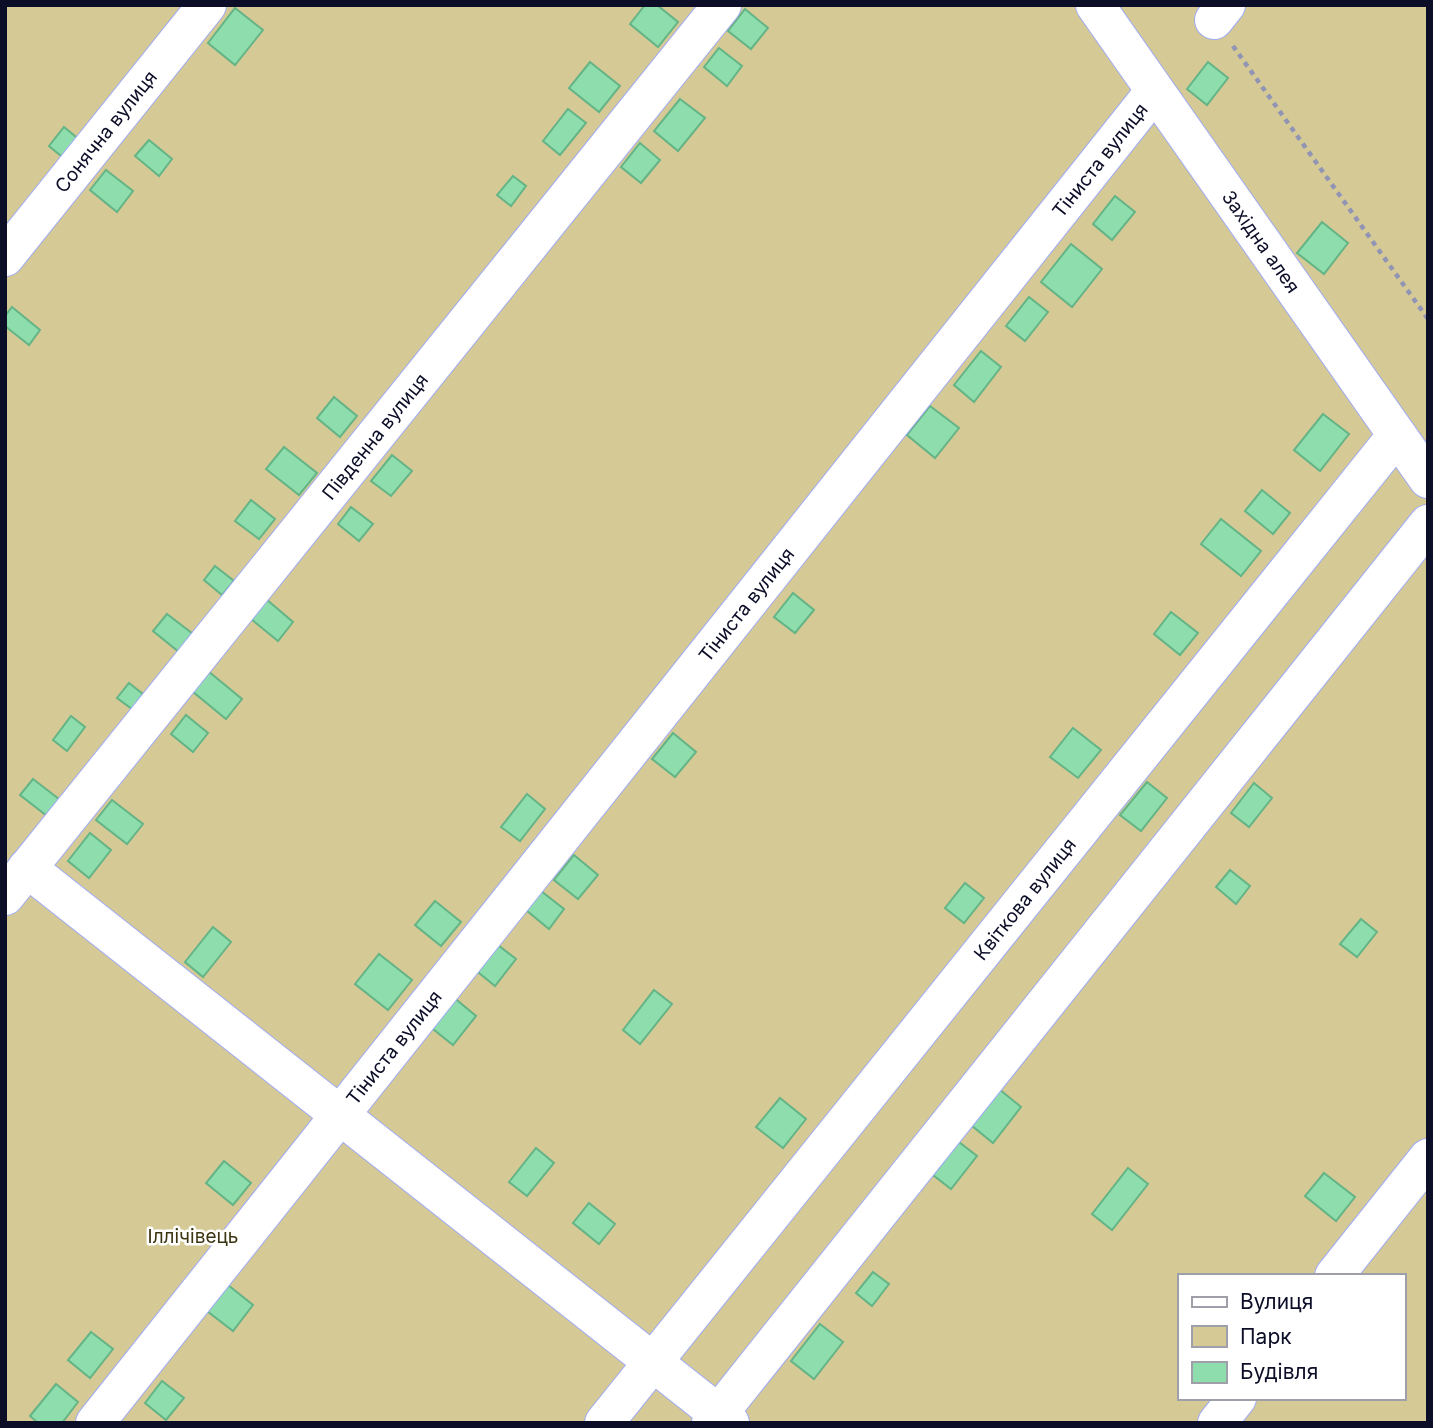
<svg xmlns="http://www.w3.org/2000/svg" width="1433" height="1428" viewBox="0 0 1433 1428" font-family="Inter,sans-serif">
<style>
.green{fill:#d5c996;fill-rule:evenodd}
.building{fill:#8eddad;stroke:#64b486;stroke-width:2}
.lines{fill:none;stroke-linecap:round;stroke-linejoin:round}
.minor-casing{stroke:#9fabf4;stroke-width:40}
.path{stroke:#9195b3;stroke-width:4.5;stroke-dasharray:5 5;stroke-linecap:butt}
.minor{stroke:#fff;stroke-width:38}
.labels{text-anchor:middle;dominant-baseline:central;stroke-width:5;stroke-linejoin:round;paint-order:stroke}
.street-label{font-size:19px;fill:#0c0e28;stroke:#fff}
.park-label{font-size:19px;fill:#3d3512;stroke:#fff}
</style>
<rect width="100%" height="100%" fill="#d9dffe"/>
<path class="green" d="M5 5H1428V1423H5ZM1179 1276H1403V1398H1179Z"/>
<g class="building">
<polygon points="645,5 657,5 678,22 658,47 630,24"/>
<polygon points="235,8 263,30 235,65 208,43"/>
<polygon points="745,9 768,28 751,49 728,31"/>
<polygon points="719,48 742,66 727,86 704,67"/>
<polygon points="590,62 620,86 599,112 569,88"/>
<polygon points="1208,62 1228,78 1207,105 1187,89"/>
<polygon points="680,99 705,118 678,151 654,131"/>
<polygon points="568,109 586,123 560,155 543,141"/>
<polygon points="64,127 81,141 66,160 49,146"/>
<polygon points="149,140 172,159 159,176 135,156"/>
<polygon points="640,143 660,160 641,183 621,167"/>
<polygon points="106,170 133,191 117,212 90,190"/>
<polygon points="513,176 526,186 511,206 497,195"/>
<polygon points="1115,196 1135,212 1112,240 1093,224"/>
<polygon points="1322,222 1348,243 1324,274 1297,253"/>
<polygon points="1071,244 1102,269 1072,307 1041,282"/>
<polygon points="1029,297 1048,312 1025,341 1006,326"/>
<polygon points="12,307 40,330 29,345 5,326 5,316"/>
<polygon points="981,351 1001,367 974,402 954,385"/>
<polygon points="334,397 357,416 340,437 317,418"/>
<polygon points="930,406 959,428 935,458 907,435"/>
<polygon points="1323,414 1349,434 1320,471 1294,450"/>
<polygon points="284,447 317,473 299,495 266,469"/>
<polygon points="392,455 412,471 391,496 371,481"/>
<polygon points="1262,490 1290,513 1273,534 1245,511"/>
<polygon points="251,500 275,519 259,539 235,521"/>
<polygon points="351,507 373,524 359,541 338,524"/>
<polygon points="1221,519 1261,551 1241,576 1201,544"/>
<polygon points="215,566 234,581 222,595 204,580"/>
<polygon points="793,593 814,610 795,633 774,617"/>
<polygon points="266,599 293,622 278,641 251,619"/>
<polygon points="1171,612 1198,633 1180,655 1154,634"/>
<polygon points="167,614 193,634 179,652 153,631"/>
<polygon points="208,671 242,699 226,719 192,691"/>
<polygon points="129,683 143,694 132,709 117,698"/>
<polygon points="186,715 208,733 193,752 171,734"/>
<polygon points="71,716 85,727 67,751 53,740"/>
<polygon points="1073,728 1101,750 1078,778 1050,757"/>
<polygon points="673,733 696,752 675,777 652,759"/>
<polygon points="33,779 64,803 51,819 20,795"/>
<polygon points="1147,782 1167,798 1141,831 1120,815"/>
<polygon points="1254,783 1272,798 1249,827 1231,813"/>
<polygon points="527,794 545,809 520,841 501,827"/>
<polygon points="112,800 143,824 127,844 96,820"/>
<polygon points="90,833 111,850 89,878 68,861"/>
<polygon points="574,855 598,875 578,899 554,880"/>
<polygon points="1230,870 1250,886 1236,904 1216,887"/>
<polygon points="965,883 984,898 964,923 945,908"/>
<polygon points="541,891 564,909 549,929 526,910"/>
<polygon points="435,901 461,922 441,946 415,925"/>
<polygon points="1361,919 1377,932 1357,957 1340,944"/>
<polygon points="213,927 231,942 203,977 185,962"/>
<polygon points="494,942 516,959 495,986 473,968"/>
<polygon points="379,954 412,980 388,1010 355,984"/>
<polygon points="654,990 672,1004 640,1044 623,1030"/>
<polygon points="452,996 476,1016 453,1045 428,1025"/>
<polygon points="999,1089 1021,1107 993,1143 971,1125"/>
<polygon points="780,1098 806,1119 783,1148 756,1127"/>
<polygon points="959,1142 977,1156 951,1189 933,1175"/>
<polygon points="536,1148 554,1163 527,1196 509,1182"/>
<polygon points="224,1161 251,1183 233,1205 206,1183"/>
<polygon points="1128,1168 1148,1184 1112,1230 1092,1214"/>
<polygon points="1324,1173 1355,1197 1336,1221 1305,1196"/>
<polygon points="589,1203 615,1224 599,1244 573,1223"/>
<polygon points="873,1272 889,1284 872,1306 856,1293"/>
<polygon points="228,1285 253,1305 233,1331 207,1311"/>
<polygon points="820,1324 843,1342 814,1379 791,1361"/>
<polygon points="91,1332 113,1349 90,1378 68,1360"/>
<polygon points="162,1381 184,1398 166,1420 145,1403"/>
<polygon points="56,1384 78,1402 62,1423 38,1423 30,1416"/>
</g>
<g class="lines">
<defs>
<g id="minor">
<path id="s1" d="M1095 5 1428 479"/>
<polyline points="1214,20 1226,5"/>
<path id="s2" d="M5 257 207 5"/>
<polyline points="27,868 730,1423"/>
<path id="s3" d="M5 896 722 5"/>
<polyline points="1334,1276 1428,1158"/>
<path id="s4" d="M95 1423 1154 92"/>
<path id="s5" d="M604 1423 1397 435"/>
<polyline points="711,1423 1428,524"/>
<polyline points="1217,1423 1237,1398"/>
</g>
</defs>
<use href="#minor" class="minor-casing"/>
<polyline class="path" points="1233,46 1428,319"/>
<use href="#minor" class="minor"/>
</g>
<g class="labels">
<g class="street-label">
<text stroke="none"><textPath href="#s2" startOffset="161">Сонячна вулиця</textPath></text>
<text stroke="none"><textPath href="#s4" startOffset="1614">Тіниста вулиця</textPath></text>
<text stroke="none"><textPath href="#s1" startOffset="289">Західна алея</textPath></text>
<text stroke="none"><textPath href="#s3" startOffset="590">Південна вулиця</textPath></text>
<text stroke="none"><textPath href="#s4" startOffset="1046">Тіниста вулиця</textPath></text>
<text stroke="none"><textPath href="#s5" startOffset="672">Квіткова вулиця</textPath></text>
<text stroke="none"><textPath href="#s4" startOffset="480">Тіниста вулиця</textPath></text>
</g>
<g class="park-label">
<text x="193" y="1236">Іллічівець</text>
</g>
</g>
<rect width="1433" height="1428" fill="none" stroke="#0c0e28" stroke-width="14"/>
<rect x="1178" y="1274" width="228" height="126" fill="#ffffff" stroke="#9e9fa9" stroke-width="2"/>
<rect x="1192" y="1297" width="35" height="10" fill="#ffffff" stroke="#9e9fa9" stroke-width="2"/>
<text x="1240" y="1309" font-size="21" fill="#0c0e28">Вулиця</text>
<rect x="1192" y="1326" width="35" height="21" fill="#d5c996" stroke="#9e9fa9" stroke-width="2"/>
<text x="1240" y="1344" font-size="21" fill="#0c0e28">Парк</text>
<rect x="1192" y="1362" width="35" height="21" fill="#8eddad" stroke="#9e9fa9" stroke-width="2"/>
<text x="1240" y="1379" font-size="21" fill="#0c0e28">Будівля</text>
</svg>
